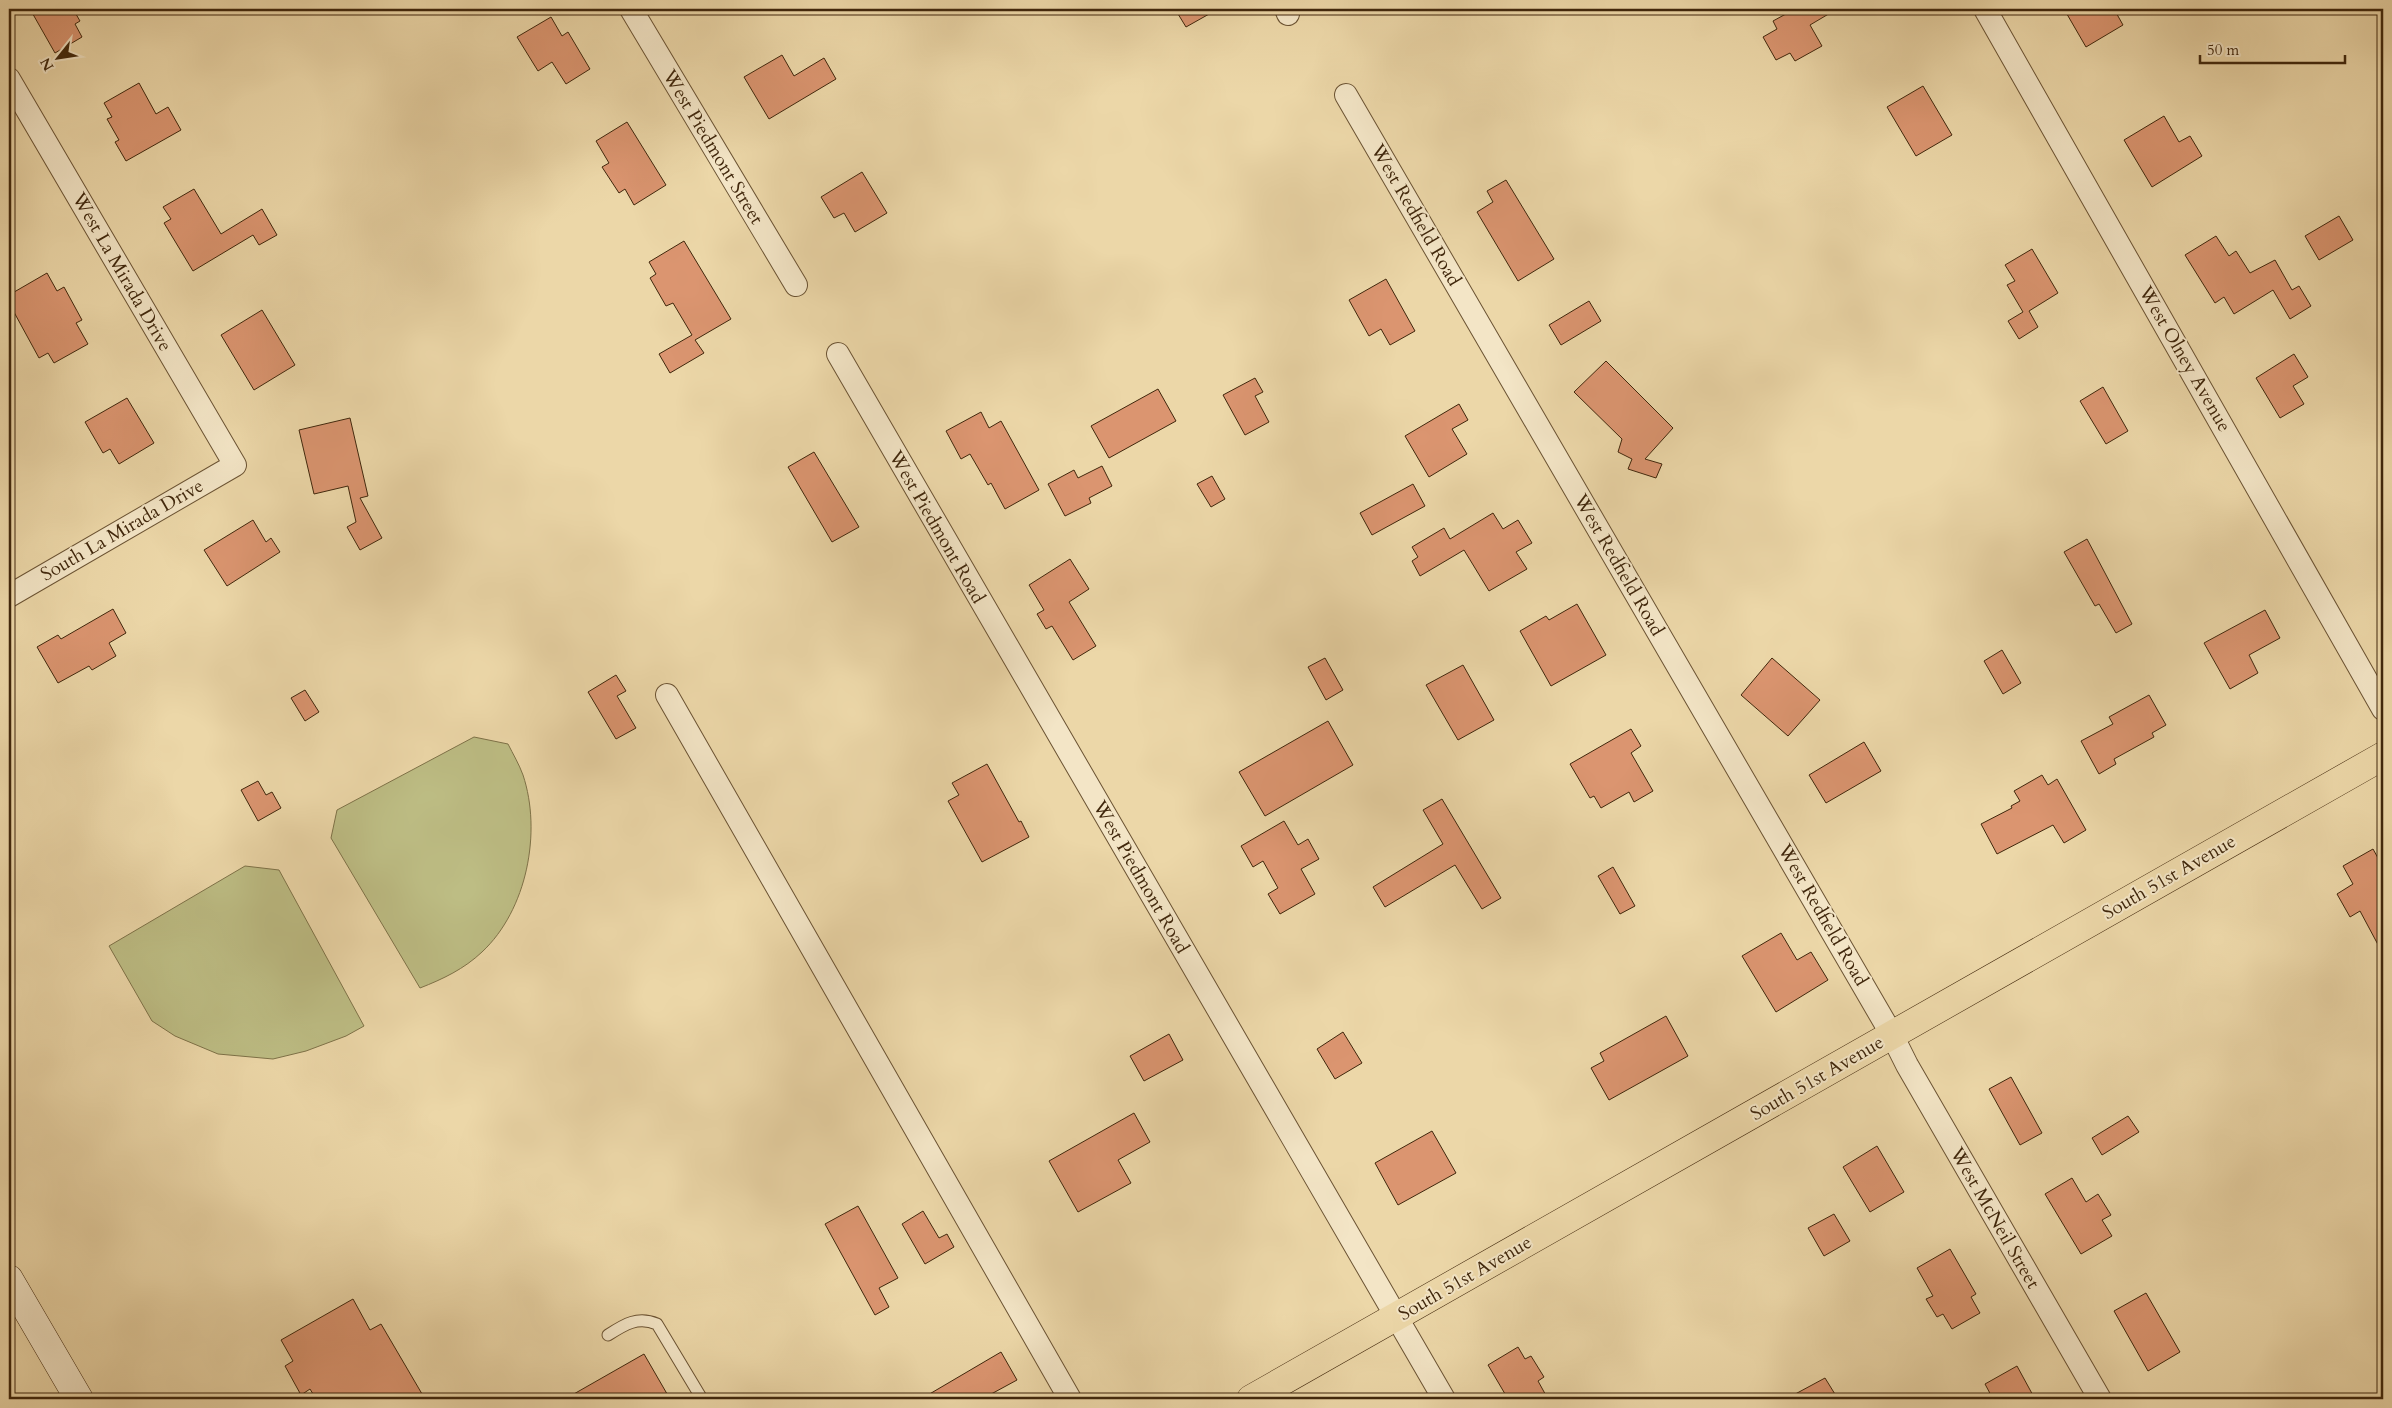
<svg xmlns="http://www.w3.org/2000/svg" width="2392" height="1408" viewBox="0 0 2392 1408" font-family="Cardo,serif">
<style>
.pitch{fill:#bdbd84;stroke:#7e7248}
.building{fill:#db9570;stroke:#40270c}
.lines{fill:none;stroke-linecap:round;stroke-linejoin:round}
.lane-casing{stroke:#6b5333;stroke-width:13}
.street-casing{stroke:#6b5333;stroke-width:24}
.secondary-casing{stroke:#40270c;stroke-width:29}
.primary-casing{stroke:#40270c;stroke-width:29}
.lane{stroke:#f3e5c6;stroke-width:11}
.street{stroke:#f3e5c6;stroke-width:22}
.secondary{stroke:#f3e5c6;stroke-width:28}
.primary{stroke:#ecd7a8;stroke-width:28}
.labels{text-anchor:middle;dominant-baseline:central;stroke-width:4;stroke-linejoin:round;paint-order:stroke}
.street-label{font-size:19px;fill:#40270c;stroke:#f3e5c6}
</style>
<rect width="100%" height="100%" fill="#ecd7a8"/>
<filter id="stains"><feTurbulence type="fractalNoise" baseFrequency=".004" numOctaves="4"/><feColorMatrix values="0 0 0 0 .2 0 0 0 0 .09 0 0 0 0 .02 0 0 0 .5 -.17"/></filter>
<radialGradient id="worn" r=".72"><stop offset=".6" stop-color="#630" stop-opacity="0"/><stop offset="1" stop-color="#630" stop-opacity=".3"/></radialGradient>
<g class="pitch">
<path d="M474 737 508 744C513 754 519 764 523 775 542 832 527 910 482 952 464 969 443 979 420 988L331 838 337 810Z"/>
<polygon points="245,866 279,870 364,1026 346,1036 306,1051 273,1059 218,1054 175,1036 152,1021 109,946"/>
</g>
<g class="building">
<polygon points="30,9 73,9 80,21 75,24 82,37 55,53"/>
<polygon points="1175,9 1218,9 1186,27"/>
<polygon points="1795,9 1837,9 1810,25 1822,46 1795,61 1790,53 1776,60 1763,37 1777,29 1773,21"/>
<polygon points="2064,9 2114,9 2123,25 2086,47"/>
<polygon points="551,17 562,36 568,32 590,69 566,84 552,62 538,71 517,37"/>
<polygon points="782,55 794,76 824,58 836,79 769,119 744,77"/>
<polygon points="139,83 156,114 168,107 181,130 126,161 115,142 119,140 107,119 112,117 104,103"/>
<polygon points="1923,86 1952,135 1916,156 1887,107"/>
<polygon points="2164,116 2179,142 2190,136 2202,156 2152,187 2124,140"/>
<polygon points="627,122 666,185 634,205 625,189 619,193 602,167 609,163 596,141"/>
<polygon points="862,172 887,213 855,232 844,213 834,218 821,197"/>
<polygon points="1506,180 1554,259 1518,281 1477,212 1493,202 1487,191"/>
<polygon points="194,189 221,234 262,209 277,235 259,245 253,235 193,271 164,223 171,219 163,207"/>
<polygon points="2339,216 2353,240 2319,260 2305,236"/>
<polygon points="2216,236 2229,256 2236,251 2250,273 2275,260 2292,290 2299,286 2311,306 2290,319 2273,290 2234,314 2224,297 2215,303 2185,255"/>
<polygon points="684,241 731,319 695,340 704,353 670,373 659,354 692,335 673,303 666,306 650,278 656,274 649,262"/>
<polygon points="2032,249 2058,293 2029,311 2038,327 2019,339 2008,321 2023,312 2007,285 2015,281 2005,265"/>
<polygon points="47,273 57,291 64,287 82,320 76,323 88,344 54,363 48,353 39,358 9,303 9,295"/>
<polygon points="1386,279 1415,331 1390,345 1381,329 1369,336 1349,300"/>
<polygon points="1589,301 1601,321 1561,345 1549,325"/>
<polygon points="262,310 295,365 254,390 221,335"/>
<polygon points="2294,354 2308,377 2293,386 2304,404 2280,418 2256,378"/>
<polygon points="1606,361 1673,428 1645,459 1662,464 1656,478 1628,469 1632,459 1618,452 1622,439 1574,392"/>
<polygon points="1255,378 1263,392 1255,396 1269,422 1245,435 1223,395"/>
<polygon points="2103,387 2128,431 2106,444 2080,401"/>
<polygon points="1158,389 1176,421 1109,458 1091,426"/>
<polygon points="127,398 154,443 119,464 110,449 103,453 85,422"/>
<polygon points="1459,404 1468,420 1452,429 1467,454 1429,477 1405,436"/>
<polygon points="981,412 989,428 1001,421 1039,490 1005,509 991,483 988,485 970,454 961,459 946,431"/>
<polygon points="350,418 368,496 360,498 382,538 360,550 347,527 356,522 348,486 314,494 299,430"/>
<polygon points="814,452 859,527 832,542 788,467"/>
<polygon points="1102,466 1112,486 1089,498 1091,503 1065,516 1048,484 1074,470 1078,478"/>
<polygon points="1212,476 1225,499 1211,507 1197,484"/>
<polygon points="1413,484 1425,506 1372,535 1360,513"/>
<polygon points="1493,513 1503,529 1518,520 1532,543 1516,552 1527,569 1489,591 1464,550 1420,576 1412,561 1418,557 1412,547 1444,528 1450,539"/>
<polygon points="253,520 266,542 271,538 280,552 227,586 204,550"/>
<polygon points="2087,539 2132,624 2116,633 2099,604 2095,606 2064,552"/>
<polygon points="1070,559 1089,589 1069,602 1096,646 1073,660 1052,626 1046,629 1037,614 1044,610 1029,585"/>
<polygon points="1577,604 1606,655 1551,686 1520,631 1546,616 1549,620"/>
<polygon points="113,609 126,633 109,643 116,656 92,670 89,666 58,683 37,647 58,635 61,639"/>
<polygon points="2265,610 2280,638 2249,655 2258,673 2230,689 2204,643"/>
<polygon points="2002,650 2021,683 2003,694 1984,661"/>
<polygon points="1325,658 1343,690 1326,700 1308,667"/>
<polygon points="1772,658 1820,700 1788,736 1741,695"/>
<polygon points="1463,665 1494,720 1458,740 1426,685"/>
<polygon points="616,675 626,691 617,696 636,728 616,739 588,692"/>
<polygon points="305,690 319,712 305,721 291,698"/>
<polygon points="2149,695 2166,725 2152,733 2154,737 2114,759 2116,764 2099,774 2081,741 2113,724 2109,717"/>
<polygon points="1328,721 1353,765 1265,816 1239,772"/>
<polygon points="1631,729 1641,746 1631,753 1653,791 1634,802 1629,792 1601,808 1594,796 1590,798 1570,764"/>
<polygon points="1864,742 1881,771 1826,803 1809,775"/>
<polygon points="987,764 1019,822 1021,821 1029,837 982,862 948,801 959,795 952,783"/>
<polygon points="2042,775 2048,785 2057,779 2086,830 2064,843 2053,825 1997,854 1981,824 2012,808 2011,806 2020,801 2014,791"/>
<polygon points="258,781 266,795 272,792 281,808 258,821 241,790"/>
<polygon points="1442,799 1501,898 1482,909 1455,865 1385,907 1373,887 1443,844 1423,810"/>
<polygon points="1284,821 1298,845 1308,839 1319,859 1301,869 1315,894 1280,914 1268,894 1278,888 1263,861 1253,867 1241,846"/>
<polygon points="2373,849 2383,867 2383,954 2360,911 2350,917 2337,894 2353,884 2343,866"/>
<polygon points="1613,867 1635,906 1620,914 1598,876"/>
<polygon points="1781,933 1797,960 1811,952 1828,980 1776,1012 1742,956"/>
<polygon points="1666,1016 1688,1056 1609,1100 1591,1068 1604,1061 1600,1053"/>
<polygon points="1343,1032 1362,1063 1335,1079 1317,1049"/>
<polygon points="1169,1034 1183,1060 1144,1081 1130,1056"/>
<polygon points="2011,1077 2042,1133 2020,1145 1989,1089"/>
<polygon points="1134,1113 1150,1142 1118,1160 1131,1183 1078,1212 1049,1161"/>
<polygon points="2128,1116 2139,1132 2102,1155 2092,1138"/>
<polygon points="1432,1131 1456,1173 1398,1205 1375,1163"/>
<polygon points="1877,1146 1904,1192 1870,1212 1843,1167"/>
<polygon points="2072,1178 2086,1202 2098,1194 2111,1215 2102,1220 2112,1236 2081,1254 2045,1194"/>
<polygon points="858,1206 898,1278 879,1288 889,1307 875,1315 825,1224"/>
<polygon points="923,1211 939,1238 947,1234 954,1247 925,1264 902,1224"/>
<polygon points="1834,1214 1850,1241 1824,1256 1808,1228"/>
<polygon points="1950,1249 1976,1294 1971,1297 1980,1313 1952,1329 1943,1314 1937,1317 1926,1299 1933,1296 1917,1268"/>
<polygon points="2146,1293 2180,1352 2148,1371 2114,1311"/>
<polygon points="353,1299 370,1330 381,1324 425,1399 316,1399 310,1389 301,1395 285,1366 293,1361 281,1340"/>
<polygon points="1518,1347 1525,1359 1531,1356 1544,1377 1538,1381 1548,1399 1508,1399 1488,1365"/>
<polygon points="1001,1352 1017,1380 982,1399 921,1399"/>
<polygon points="644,1354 670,1399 565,1399"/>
<polygon points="2017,1366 2035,1399 1993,1399 1985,1384"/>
<polygon points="1825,1378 1838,1399 1786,1399"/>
</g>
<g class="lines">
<defs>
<path id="lane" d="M608 1335C625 1324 638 1316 657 1324L702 1399"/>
<g id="street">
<polyline points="631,9 796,285"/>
<polyline points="1286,9 1288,14"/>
<polyline points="1985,9 2383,709"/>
<polyline points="9,79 235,465 9,596"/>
<polyline points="1346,95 1892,1035 1907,1065 2100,1399"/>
<path d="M838 354C1038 704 1242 1051 1444 1399"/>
<polyline points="667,695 1070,1399"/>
</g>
<polyline id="secondary" points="9,1279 79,1399"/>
<polyline id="primary" points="1251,1399 2383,756"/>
</defs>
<use href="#lane" class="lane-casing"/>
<use href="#street" class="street-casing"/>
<use href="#secondary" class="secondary-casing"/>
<use href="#primary" class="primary-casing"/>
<use href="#lane" class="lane"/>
<use href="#street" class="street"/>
<use href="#secondary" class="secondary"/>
<use href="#primary" class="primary"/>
</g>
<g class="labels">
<g class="street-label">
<text transform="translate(713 147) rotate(59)">West Piedmont Street</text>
<text transform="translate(1416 215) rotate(60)">West Redfield Road</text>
<text transform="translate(122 272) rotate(60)">West La Mirada Drive</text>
<text transform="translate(2185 359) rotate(60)">West Olney Avenue</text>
<text transform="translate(937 527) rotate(60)">West Piedmont Road</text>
<text transform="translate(122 530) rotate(-30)">South La Mirada Drive</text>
<text transform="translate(1619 565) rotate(60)">West Redfield Road</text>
<text transform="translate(1141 877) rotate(60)">West Piedmont Road</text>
<text transform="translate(2169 877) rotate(-30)">South 51st Avenue</text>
<text transform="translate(1823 915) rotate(60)">West Redfield Road</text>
<text transform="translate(1817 1078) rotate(-30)">South 51st Avenue</text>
<text transform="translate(1995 1218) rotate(60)">West McNeil Street</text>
<text transform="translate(1465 1278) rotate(-30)">South 51st Avenue</text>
</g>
</g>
<rect width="2392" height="1408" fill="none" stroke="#ecd7a8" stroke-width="30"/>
<rect x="10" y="10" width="2372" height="1388" fill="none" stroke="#40270c" stroke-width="2.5"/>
<rect x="15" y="15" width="2362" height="1378" fill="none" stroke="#40270c"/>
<g transform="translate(58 58) rotate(240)" stroke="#f3e5c6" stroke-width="4" paint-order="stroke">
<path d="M0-4L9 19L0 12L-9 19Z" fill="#40270c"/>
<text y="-8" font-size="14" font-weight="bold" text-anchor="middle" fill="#40270c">N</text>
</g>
<path d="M2200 55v8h145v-8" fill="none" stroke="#40270c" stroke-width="2.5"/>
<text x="2207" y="55" font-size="15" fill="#40270c" stroke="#f3e5c6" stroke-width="4" paint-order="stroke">50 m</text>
<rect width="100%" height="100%" filter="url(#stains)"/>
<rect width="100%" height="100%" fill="url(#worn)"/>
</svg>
